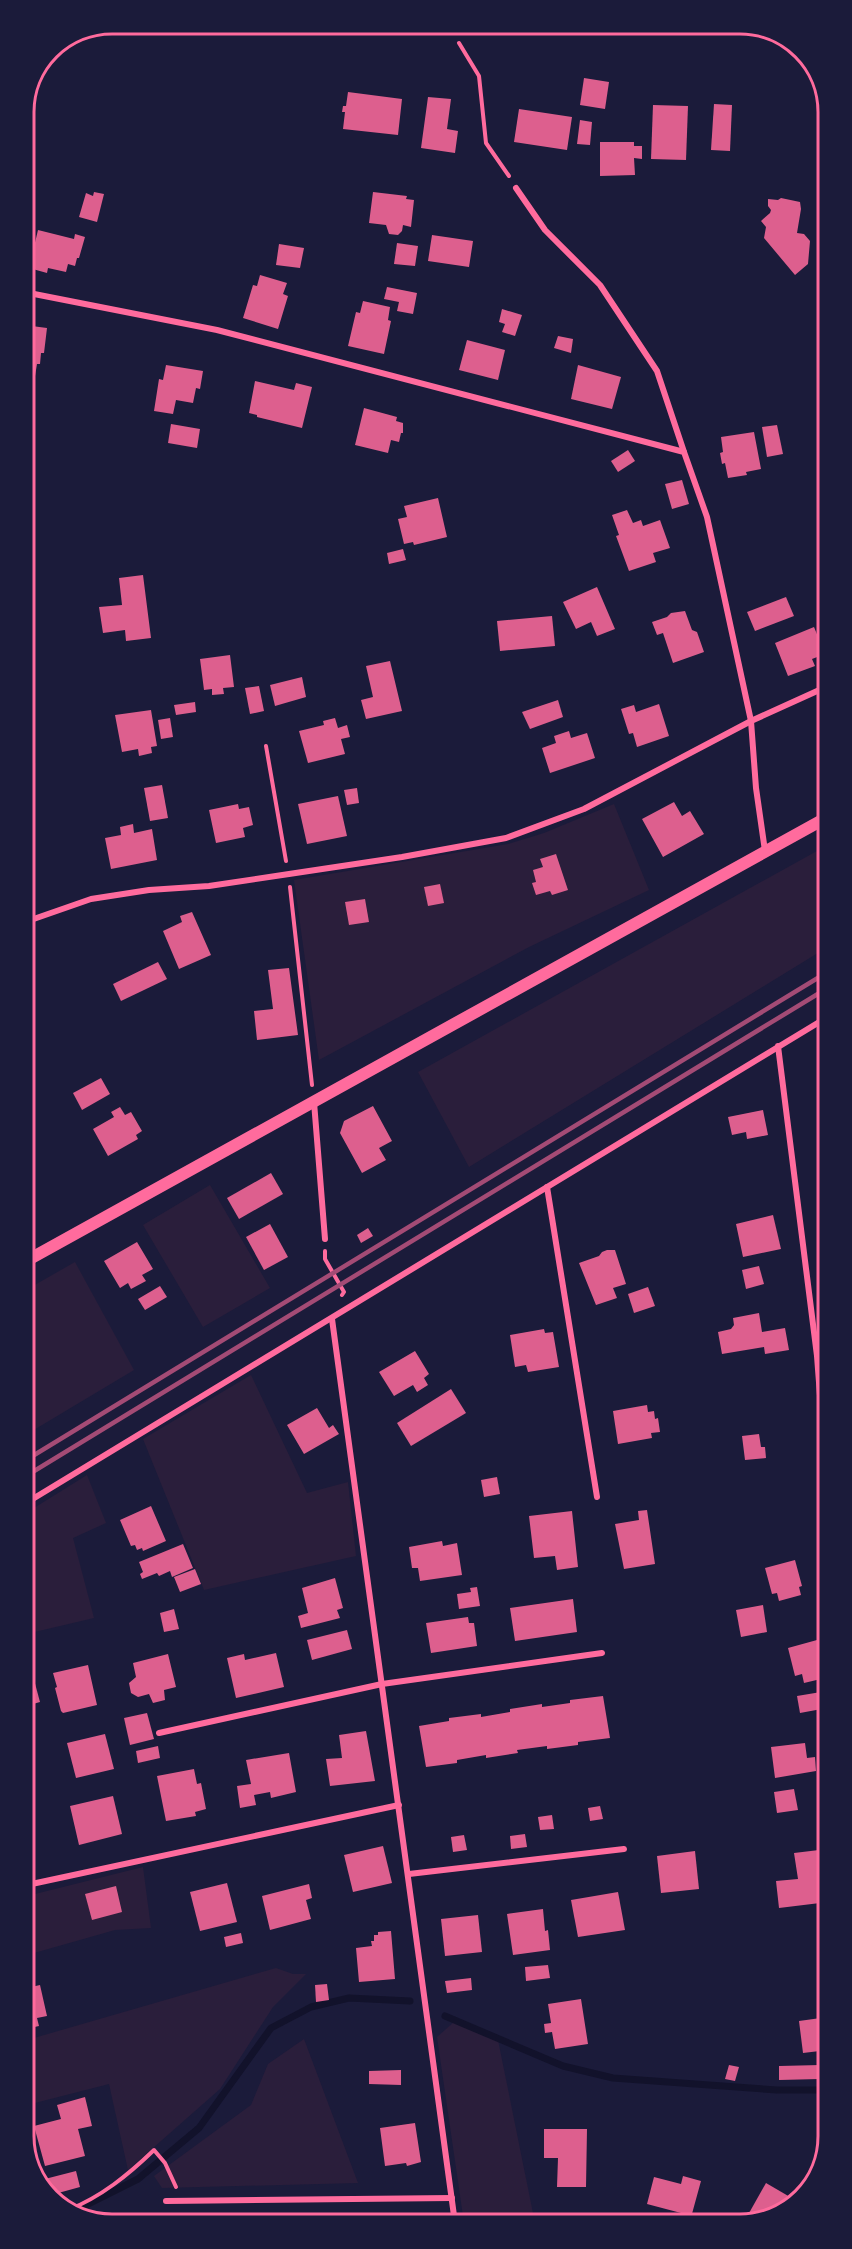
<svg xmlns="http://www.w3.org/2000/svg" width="852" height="2249" viewBox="0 0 852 2249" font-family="Commissioner,sans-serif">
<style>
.green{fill:#2a1e3b}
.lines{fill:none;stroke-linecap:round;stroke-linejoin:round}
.stream{stroke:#12122b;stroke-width:7}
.building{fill:#dd5f8e}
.path{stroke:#ff6b9d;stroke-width:4}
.service{stroke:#ff6b9d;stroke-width:4.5}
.minor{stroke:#ff6b9d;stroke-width:6}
.secondary{stroke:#ff6b9d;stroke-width:12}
.rail{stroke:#a44b75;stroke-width:4.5}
.rim{fill:none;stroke:#ff6b9d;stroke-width:3}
</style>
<rect width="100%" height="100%" fill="#1b1b3a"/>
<g class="green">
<polygon points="614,804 649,890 529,947 319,1060 294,880 508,844 544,833"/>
<polygon points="826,846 826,948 469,1167 418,1072"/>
<polygon points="210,1185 270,1288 203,1327 143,1225"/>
<polygon points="75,1262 134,1370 27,1434 26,1290"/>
<polygon points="251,1375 307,1493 348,1482 356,1556 204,1590 143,1439"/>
<polygon points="87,1475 106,1523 73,1538 94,1618 26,1634 26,1513"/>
<polygon points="143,1867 151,1928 115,1930 27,1955 27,1896"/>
<polygon points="276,1968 293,1974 306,1974 273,2007 220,2089 128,2170 109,2084 27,2105 27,2040"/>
<polygon points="454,2022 497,2035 535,2223 464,2223 437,2037"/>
<polygon points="304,2039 358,2183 162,2188 154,2176 251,2105 268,2064"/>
</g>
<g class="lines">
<g class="stream">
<polyline points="445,2016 563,2066 613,2078 777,2090 828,2090"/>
<polyline points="72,2212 138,2179 199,2128 271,2028 311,2007 349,1998 410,2001"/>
</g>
</g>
<g class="building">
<polygon points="584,78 609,82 605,109 580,105"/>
<polygon points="348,92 402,99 398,135 343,129 345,112 342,112 343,106 346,106"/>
<polygon points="428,97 451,99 447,129 458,131 455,153 421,148"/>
<polygon points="714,104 732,105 730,151 711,150"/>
<polygon points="653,105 688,106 686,160 651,159"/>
<polygon points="519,109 572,117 567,150 514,142"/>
<polygon points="580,120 592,122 590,145 577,144"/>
<polygon points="600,142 634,142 634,146 642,146 642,159 634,158 635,175 600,176"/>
<polygon points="94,192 104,194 97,222 79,217 86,193 93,196"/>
<polygon points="373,192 407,196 406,199 414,200 411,227 403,225 402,231 398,235 389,234 386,225 369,223"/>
<polygon points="781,198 800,202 801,209 797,233 804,234 810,241 808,264 795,275 764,238 766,227 761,221 770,213 771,210 768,206 768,199 778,200"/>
<polygon points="38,230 74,239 75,234 85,237 79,258 77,258 75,266 68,264 66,272 48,268 47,273 29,268"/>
<polygon points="432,235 473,241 469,267 428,261"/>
<polygon points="397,243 418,246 415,266 394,264"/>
<polygon points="279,244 304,248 300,268 276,265"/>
<polygon points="260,275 287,283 283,294 288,296 278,329 243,318 253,285 257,286"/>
<polygon points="387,287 417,293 413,314 397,311 399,302 384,299"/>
<polygon points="363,301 390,307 388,320 391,321 384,354 348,346 356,312 360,313"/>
<polygon points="502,309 522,315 515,336 502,332 505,324 499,322"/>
<polygon points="24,325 47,328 44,353 41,353 40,364 37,364 34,382 25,381"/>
<polygon points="558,336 573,339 571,353 554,348"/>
<polygon points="467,340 505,350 498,380 459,370"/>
<polygon points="166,365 203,371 200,389 196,388 193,403 176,400 173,414 154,411 159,379 163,380"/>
<polygon points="578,365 621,377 612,409 571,399"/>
<polygon points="255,381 294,390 296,383 312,387 302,428 257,417 257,415 249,413"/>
<polygon points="364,408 397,417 396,421 403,423 403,433 401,433 399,442 391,440 388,453 355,445"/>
<polygon points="171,424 200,429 197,448 168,443"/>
<polygon points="777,425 783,454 767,457 762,427"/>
<polygon points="754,432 761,469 746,472 747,475 728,478 725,463 722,464 720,453 723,452 721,437"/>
<polygon points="628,450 635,461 618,472 611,461"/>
<polygon points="682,480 689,504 672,509 665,484"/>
<polygon points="438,498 447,537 414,545 413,542 404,544 398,519 407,517 404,506"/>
<polygon points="627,510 633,523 641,520 643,526 660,520 670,548 653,553 656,562 629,571 616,536 619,535 612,515"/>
<polygon points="403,549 406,560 389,564 387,553"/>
<polygon points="143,575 151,638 126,641 125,630 103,633 99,607 122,605 119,578"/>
<polygon points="597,587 615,629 597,636 591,622 576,629 563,602"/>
<polygon points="786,597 794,616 755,631 747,612"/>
<polygon points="685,611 692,630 697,632 704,652 673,663 663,633 657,635 652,622 667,617 671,613"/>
<polygon points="552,616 555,646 500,651 497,621"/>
<polygon points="814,627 825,654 812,659 815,666 788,676 775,643"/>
<polygon points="230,655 234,687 223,688 224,694 212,695 212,689 204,690 200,659"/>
<polygon points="390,661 402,711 366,719 361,700 373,697 366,666"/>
<polygon points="302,677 306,697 275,706 270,685"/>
<polygon points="259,686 264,711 250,714 245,688"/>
<polygon points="558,700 563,717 530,729 522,712"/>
<polygon points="195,702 196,712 176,715 174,705"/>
<polygon points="659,704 669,736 637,747 633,733 629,734 621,709 634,705 636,712"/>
<polygon points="151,710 157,746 151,747 152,753 139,756 138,749 122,752 115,715"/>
<polygon points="170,718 173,737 161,739 158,720"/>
<polygon points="335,718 338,728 347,725 350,737 341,739 345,754 308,763 299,731 324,725 323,721"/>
<polygon points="569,731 571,738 587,733 595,758 550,773 542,748 556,743 554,736"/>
<polygon points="162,785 168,818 150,821 144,788"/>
<polygon points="357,788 359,803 347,805 344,790"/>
<polygon points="338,796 347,836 307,844 298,804"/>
<polygon points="674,802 682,816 690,811 704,834 663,857 642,819"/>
<polygon points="238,804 239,809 249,807 253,825 243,828 245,837 216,843 209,810"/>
<polygon points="133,824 134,833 152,829 157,860 111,869 105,838 121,835 120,827"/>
<polygon points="556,854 568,890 552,895 550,891 536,895 532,883 536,882 533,870 543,867 540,859"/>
<polygon points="25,866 31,886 25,887"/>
<polygon points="440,884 444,903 428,906 424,887"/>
<polygon points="365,899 369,922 349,925 345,902"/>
<polygon points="192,912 211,955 179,969 163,931 182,922 180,916"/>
<polygon points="158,962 167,979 121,1001 113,984"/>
<polygon points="289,968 298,1035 257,1040 254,1011 273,1009 268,970"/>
<polygon points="101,1078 110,1094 82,1110 73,1093"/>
<polygon points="373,1106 392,1141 379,1148 386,1160 362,1173 340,1133 344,1121"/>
<polygon points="120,1107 125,1115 131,1112 142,1131 136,1135 138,1139 108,1156 93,1129 114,1117 111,1112"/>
<polygon points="763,1110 768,1135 747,1139 746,1132 732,1135 728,1117"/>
<polygon points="271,1173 283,1194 239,1219 227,1198"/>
<polygon points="773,1215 781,1249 743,1257 736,1224"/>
<polygon points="270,1224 288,1257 264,1270 246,1237"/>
<polygon points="368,1228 373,1236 361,1243 357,1235"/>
<polygon points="137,1242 153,1269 142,1275 146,1281 131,1289 128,1283 120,1288 104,1261"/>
<polygon points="607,1250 615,1250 626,1284 613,1288 617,1298 596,1305 579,1263 599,1256 602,1252"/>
<polygon points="759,1266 764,1284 746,1289 742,1270"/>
<polygon points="160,1286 167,1297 145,1310 138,1299"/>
<polygon points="648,1287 655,1306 634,1313 628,1294"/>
<polygon points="759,1313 762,1332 785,1328 789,1350 765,1354 764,1347 722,1354 718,1332 731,1329 734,1325 733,1318"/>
<polygon points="544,1329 545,1333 553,1332 559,1367 528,1372 526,1365 515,1367 510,1335"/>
<polygon points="415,1351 429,1374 424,1378 428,1385 417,1392 413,1385 394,1396 379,1372"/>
<polygon points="451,1389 466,1413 411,1446 397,1423"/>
<polygon points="647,1405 648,1412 654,1411 655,1419 658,1418 660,1432 651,1433 652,1438 618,1444 613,1411"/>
<polygon points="317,1408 329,1428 333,1425 339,1434 304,1454 287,1425"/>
<polygon points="759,1434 761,1447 765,1447 766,1458 745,1460 742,1436"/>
<polygon points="497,1477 500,1494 484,1497 481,1480"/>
<polygon points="151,1506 166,1541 143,1551 142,1548 137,1550 135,1545 131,1546 120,1520"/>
<polygon points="647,1510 655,1564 624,1569 615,1524 639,1520 638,1511"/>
<polygon points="572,1511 578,1567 557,1570 555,1556 534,1558 529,1516"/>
<polygon points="442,1541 443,1546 457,1543 462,1575 420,1581 418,1568 412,1568 409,1547"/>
<polygon points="183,1544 193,1568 172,1577 170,1571 159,1576 157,1573 142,1579 140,1574 143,1572 139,1562"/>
<polygon points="795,1560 802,1586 799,1587 801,1595 779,1601 777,1593 772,1594 765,1568"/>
<polygon points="195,1569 201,1584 180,1592 174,1577"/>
<polygon points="335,1578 343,1608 337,1610 340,1618 301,1628 298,1616 308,1613 302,1588"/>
<polygon points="477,1587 480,1606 459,1609 457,1594 471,1592 470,1588"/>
<polygon points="573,1599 577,1632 515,1641 510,1608"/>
<polygon points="763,1605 767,1632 741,1637 736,1610"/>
<polygon points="174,1609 179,1629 164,1632 160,1613"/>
<polygon points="468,1617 469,1623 474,1623 477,1646 431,1653 426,1623"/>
<polygon points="347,1630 352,1649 312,1660 307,1640"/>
<polygon points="817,1640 825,1678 804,1683 802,1674 795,1676 788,1648"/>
<polygon points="276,1653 284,1687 236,1698 227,1658 244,1654 245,1660"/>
<polygon points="168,1654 176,1687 164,1690 165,1700 153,1703 149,1694 138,1697 131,1693 129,1683 136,1677 133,1663"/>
<polygon points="88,1665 97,1705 63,1713 61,1711 55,1688 57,1687 53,1673"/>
<polygon points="33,1676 40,1702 26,1706 26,1678"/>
<polygon points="827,1691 827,1708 800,1713 797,1696"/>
<polygon points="603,1696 610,1738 578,1742 578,1745 547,1749 547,1746 517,1750 518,1753 486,1758 486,1755 457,1760 457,1763 426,1767 419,1726 449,1721 449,1718 481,1714 481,1717 510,1712 510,1709 542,1704 542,1707 570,1703 570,1700"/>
<polygon points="147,1713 154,1739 130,1745 124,1718"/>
<polygon points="366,1731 375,1781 330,1786 326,1759 342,1758 339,1735"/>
<polygon points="105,1734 114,1769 76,1778 67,1743"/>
<polygon points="805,1743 807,1758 815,1757 816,1771 775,1778 771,1747"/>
<polygon points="158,1746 160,1758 138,1763 136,1751"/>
<polygon points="289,1753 296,1792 271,1798 270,1792 254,1795 256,1805 240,1808 237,1786 251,1784 246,1760"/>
<polygon points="194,1769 197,1784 201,1783 206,1809 195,1812 196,1816 166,1821 157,1776"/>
<polygon points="794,1789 798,1810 777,1813 774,1792"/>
<polygon points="113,1796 122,1834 79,1845 70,1806"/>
<polygon points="600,1806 603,1819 590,1821 588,1808"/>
<polygon points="552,1815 554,1829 540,1830 538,1817"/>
<polygon points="525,1834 527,1847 511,1849 510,1836"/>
<polygon points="464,1835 467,1850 453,1852 451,1837"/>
<polygon points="383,1846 392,1883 353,1892 344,1855"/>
<polygon points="819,1850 823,1878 817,1879 820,1903 779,1908 776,1881 798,1879 794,1853"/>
<polygon points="695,1851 699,1889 661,1893 657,1856"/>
<polygon points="227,1883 237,1922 200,1931 190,1892"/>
<polygon points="309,1884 312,1898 306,1900 311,1919 270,1930 262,1896"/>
<polygon points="116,1886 122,1912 92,1920 85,1894"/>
<polygon points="618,1892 625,1930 578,1937 571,1900"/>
<polygon points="543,1909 545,1931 548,1930 550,1950 513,1955 507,1914"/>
<polygon points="478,1915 482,1952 445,1956 441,1919"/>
<polygon points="391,1931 395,1979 359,1982 356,1948 372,1946 371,1941 374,1941 374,1935 378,1935 378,1932"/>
<polygon points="241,1933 243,1943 226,1947 224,1937"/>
<polygon points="548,1965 550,1978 526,1981 525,1967"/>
<polygon points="471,1978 472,1990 447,1993 445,1981"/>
<polygon points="327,1984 329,2000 316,2002 315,1985"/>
<polygon points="40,1985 47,2016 37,2018 39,2026 30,2028 27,2021 27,1988"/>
<polygon points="581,1999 588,2044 555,2049 552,2032 545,2033 544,2024 551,2023 548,2004"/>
<polygon points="828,2017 828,2050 803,2053 799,2021"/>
<polygon points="729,2065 739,2067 735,2081 725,2079"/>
<polygon points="820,2065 820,2079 779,2080 779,2066"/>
<polygon points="401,2070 401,2085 369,2084 369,2071"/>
<polygon points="85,2097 92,2126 78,2129 85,2156 45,2166 34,2126 61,2119 57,2105"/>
<polygon points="415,2123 421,2162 407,2166 406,2163 385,2166 380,2128"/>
<polygon points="544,2129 587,2129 586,2187 557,2187 558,2158 544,2158"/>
<polygon points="76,2171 80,2187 51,2195 41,2180"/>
<polygon points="683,2176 701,2181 690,2221 679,2218 681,2213 647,2204 654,2177 681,2184"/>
<polygon points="766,2183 790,2197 784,2207 763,2222 744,2222"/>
</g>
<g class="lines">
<g class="path">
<polyline points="459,43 479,76 486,143 509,176"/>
<polyline points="266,746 286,861"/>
<polyline points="290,887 312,1085"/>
<polyline points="325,1251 325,1259 344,1292 342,1295"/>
<path d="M68 2210C101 2197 128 2175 154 2150L165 2163 176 2187"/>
</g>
<polyline class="service" points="608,2220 619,2223"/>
<g class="minor">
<polyline points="516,188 545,230 600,285 657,371 684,452"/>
<polyline points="24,292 217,330 684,452 707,517 751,721 756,788 765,851"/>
<polyline points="25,922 91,899 149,890 209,886 289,874 402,857 506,838 584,809 751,721 826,687"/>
<polyline points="778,1046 817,1356 827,1488"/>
<polyline points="314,1102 325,1239"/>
<polyline points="547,1187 597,1497"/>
<polyline points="332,1319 455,2223"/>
<polyline points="26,1503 826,1018"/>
<polyline points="159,1733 382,1684 602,1653"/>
<polyline points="409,1874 624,1849"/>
<polyline points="27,1885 399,1805"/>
<polyline points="166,2201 452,2198"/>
</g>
<polyline class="secondary" points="26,1261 826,818"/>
<g class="rail">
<polyline points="26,1460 826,973"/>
<polyline points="26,1476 826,989"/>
</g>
</g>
<path d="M0 0H852V2249H0ZM112 34H740A78 78 0 0 1 818 112V2136A78 78 0 0 1 740 2214H112A78 78 0 0 1 34 2136V112A78 78 0 0 1 112 34Z" fill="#1b1b3a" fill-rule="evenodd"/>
<path class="rim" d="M112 34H740A78 78 0 0 1 818 112V2136A78 78 0 0 1 740 2214H112A78 78 0 0 1 34 2136V112A78 78 0 0 1 112 34Z"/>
</svg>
